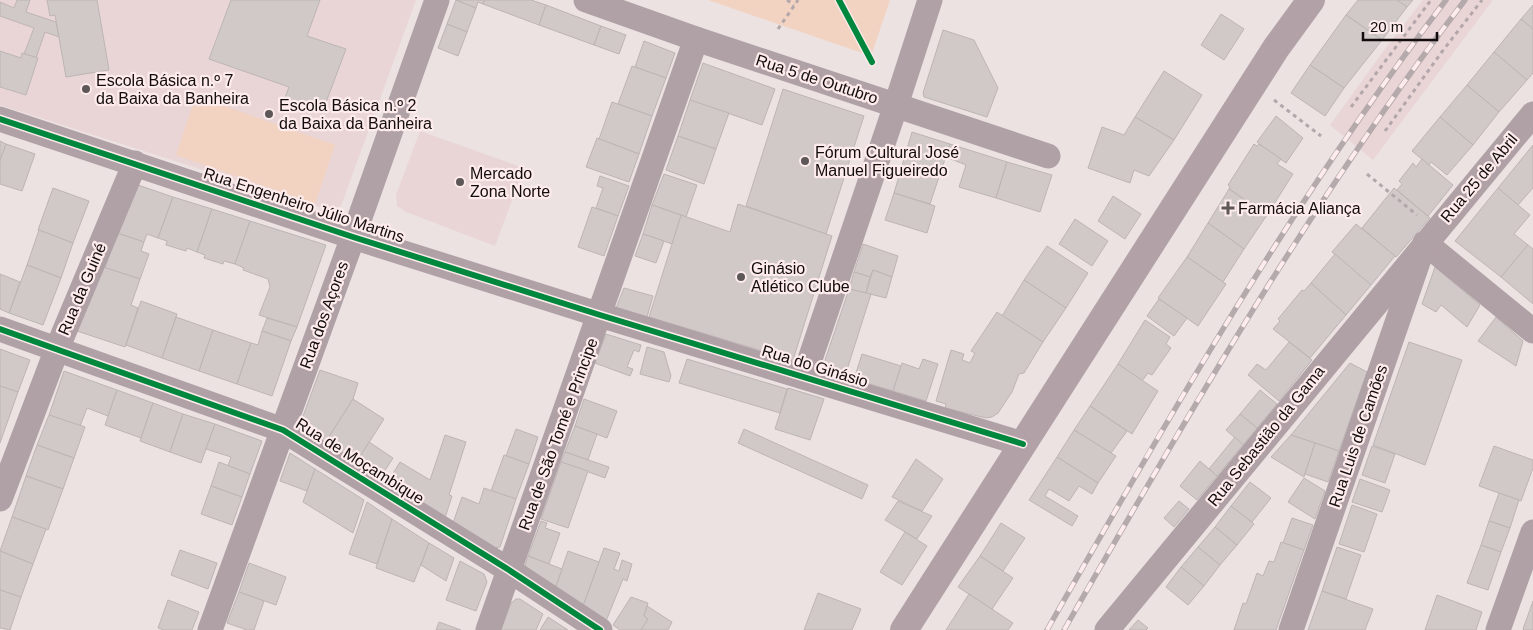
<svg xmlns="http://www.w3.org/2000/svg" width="1533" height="630" viewBox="0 0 1533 630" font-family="Helvetica,sans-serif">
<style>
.built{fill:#e9d5d6}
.green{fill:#f2d2c1}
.building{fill:#d1c9c8;stroke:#bdb5b4}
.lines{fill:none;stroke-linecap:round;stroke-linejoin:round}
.path{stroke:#b3a7ab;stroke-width:3;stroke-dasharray:4 4;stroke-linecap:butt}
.minor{stroke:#b0a1a6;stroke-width:25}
.major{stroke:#b2a2a7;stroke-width:28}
.rail-casing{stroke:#b4a9ab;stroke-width:5.5}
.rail{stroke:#feebec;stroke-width:4;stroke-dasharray:11;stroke-linecap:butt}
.cycleway-casing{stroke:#feebec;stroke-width:9}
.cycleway{stroke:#00873e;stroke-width:6}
.poi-dot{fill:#5e5757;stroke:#feebec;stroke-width:2}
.labels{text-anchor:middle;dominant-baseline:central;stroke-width:4.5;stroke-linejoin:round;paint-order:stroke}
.street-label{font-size:16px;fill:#120c0c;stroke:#feebec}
.poi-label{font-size:16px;fill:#120c0c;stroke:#feebec;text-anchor:start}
</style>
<rect width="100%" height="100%" fill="#ece2e2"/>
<g class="built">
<polygon points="0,0 416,0 341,206 331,211 0,105"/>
<polygon points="1423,0 1493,0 1373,160 1330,125 1388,45"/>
<polygon points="420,131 524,168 495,246 406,212 397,206 396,195"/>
</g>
<g class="green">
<polygon points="708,0 890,0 871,56"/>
<polygon points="196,96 335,145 315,204 176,155"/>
</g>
<g class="building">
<polygon points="17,0 30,0 26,12 56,22 59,37 45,32 36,58 24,54 34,28 0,16 0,2 14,8"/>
<polygon points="47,0 97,0 109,70 66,77 55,15 50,16"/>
<polygon points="231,0 320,0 307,36 346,49 322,113 284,100 289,87 209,59"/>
<polygon points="456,0 476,8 467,32 447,24"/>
<polygon points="456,0 485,0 483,4 478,2 476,8"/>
<polygon points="485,0 531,0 546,5 539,25 483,4"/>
<polygon points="1358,0 1397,0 1407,7 1382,40 1346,15"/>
<polygon points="1397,0 1413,0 1407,7"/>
<polygon points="546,5 601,26 594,45 539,25"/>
<polygon points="1533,5 1533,29 1521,19"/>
<polygon points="1221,14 1244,29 1224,60 1201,45"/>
<polygon points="1346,15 1382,40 1344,88 1310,65"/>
<polygon points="1521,19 1533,29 1533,73 1527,80 1494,52"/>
<polygon points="447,24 467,32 458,56 438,48"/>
<polygon points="601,26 626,35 619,54 594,45"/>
<polygon points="943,30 974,40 998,88 987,117 924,97 923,93"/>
<polygon points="644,41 675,53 666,78 635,67"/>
<polygon points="0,51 21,58 22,53 38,58 26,95 0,87"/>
<polygon points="1494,52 1527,80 1499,112 1467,85"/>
<polygon points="703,63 775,89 762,125 690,100"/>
<polygon points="1310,65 1344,88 1325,116 1291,93"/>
<polygon points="632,66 666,78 652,116 618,104"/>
<polygon points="1164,71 1202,95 1174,140 1135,117"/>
<polygon points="1467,85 1499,112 1473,145 1440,117"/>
<polygon points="783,89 864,116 826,234 746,206"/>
<polygon points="690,100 729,113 716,149 678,136"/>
<polygon points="612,102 652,116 639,154 599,139"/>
<polygon points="1276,116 1303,138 1286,163 1257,142"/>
<polygon points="1135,117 1174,140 1149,176 1134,170 1130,183 1088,168 1102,127 1124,135"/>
<polygon points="1440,117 1473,145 1447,175 1431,162 1429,165 1412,151"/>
<polygon points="912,132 950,144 930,204 894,193"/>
<polygon points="678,136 716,149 704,184 666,170"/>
<polygon points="597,138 639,154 629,182 586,167"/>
<polygon points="0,141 6,144 0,161"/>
<polygon points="6,144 35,154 22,191 0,184 0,161"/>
<polygon points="950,144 1007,162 996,198 959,187 966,165 946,157"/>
<polygon points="1254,144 1257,146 1259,144 1281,159 1277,164 1293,174 1267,215 1229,189 1230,187 1228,185"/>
<polygon points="1533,145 1533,188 1518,205 1498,188"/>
<polygon points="1422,159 1453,185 1428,216 1397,190 1402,184 1399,181 1413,163 1416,167"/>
<polygon points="1007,162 1052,175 1040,212 996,198"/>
<polygon points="664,174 697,185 686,217 652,205"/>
<polygon points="600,176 629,186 618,216 596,208 603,188 597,186"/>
<polygon points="135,184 173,197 158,238 147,234 144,242 117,233"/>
<polygon points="53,188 89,201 73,243 38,230"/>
<polygon points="1394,188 1430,218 1396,257 1362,228"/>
<polygon points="1498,188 1530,215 1514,234 1528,245 1501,277 1455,241"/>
<polygon points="1229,189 1267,215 1244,249 1208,223"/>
<polygon points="894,193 935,206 927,233 885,220"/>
<polygon points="1113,196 1141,214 1125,239 1098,221"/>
<polygon points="173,197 212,209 197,252 187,248 186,251 166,245 167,241 158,238"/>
<polygon points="738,204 832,236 793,360 649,317 681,215 730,232"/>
<polygon points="652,205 681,215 672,244 643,234"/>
<polygon points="592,207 618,216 604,256 578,247"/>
<polygon points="212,209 250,221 235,264 224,261 223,264 204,258 205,255 197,252"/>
<polygon points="1075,219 1108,241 1092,266 1059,244"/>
<polygon points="250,221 326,245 297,327 259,315 270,287 268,279 243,270 244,268 235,264"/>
<polygon points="1208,223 1244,249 1223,282 1187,257"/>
<polygon points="1356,224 1395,256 1371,285 1332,252"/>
<polygon points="39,230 73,243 61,278 27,265"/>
<polygon points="117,233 144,242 141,251 149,254 140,279 105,268"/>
<polygon points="643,234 664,241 656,263 635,256"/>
<polygon points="863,244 898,256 892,277 873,270 870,277 854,272"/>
<polygon points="1528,245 1533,249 1533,304 1501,277"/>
<polygon points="1047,246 1088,273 1066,308 1024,280"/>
<polygon points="1335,254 1371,285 1346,315 1311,283"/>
<polygon points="1187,257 1226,284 1198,326 1158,298"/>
<polygon points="27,265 61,278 43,325 9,313"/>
<polygon points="100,266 140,279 131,305 138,308 125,347 77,331"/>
<polygon points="1435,267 1480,305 1467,327 1441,305 1436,312 1422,304"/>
<polygon points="873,270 892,277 886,298 866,293"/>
<polygon points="854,272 870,277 866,293 849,289"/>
<polygon points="0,274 20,282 9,313 0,309"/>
<polygon points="1024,280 1066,308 1043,342 1002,316"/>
<polygon points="1311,283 1346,315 1310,358 1273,329 1280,321 1278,319 1302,290 1304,291"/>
<polygon points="624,288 653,296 647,317 616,308"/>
<polygon points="849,289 871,294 845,376 822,369"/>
<polygon points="1159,299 1187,318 1174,336 1147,316"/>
<polygon points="141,301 177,314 162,358 126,345"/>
<polygon points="997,312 1043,342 1024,373 1019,374 1012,392 998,413 992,417 986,418 945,408 946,404 936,401 951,350 964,354 962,360 970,363 975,353 971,351"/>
<polygon points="176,317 213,330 199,371 162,358"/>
<polygon points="1496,317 1523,341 1516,366 1478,341"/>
<polygon points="267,318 297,327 291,341 262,331"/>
<polygon points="1145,320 1170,337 1166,344 1171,348 1152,375 1148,373 1142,381 1118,364"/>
<polygon points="213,330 251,343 237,384 199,371"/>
<polygon points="262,331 291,341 272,396 237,384 251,343 258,345"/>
<polygon points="606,334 641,345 639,352 634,350 627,367 633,369 630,376 595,363"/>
<polygon points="1289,342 1312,360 1279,401 1248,375 1257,364 1266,370"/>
<polygon points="1409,342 1462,360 1425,465 1373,445"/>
<polygon points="647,347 664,352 671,376 669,382 640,374"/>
<polygon points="0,349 30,360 18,392 0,386"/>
<polygon points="862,354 901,366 893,391 854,379"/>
<polygon points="687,359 787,389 780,413 679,383"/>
<polygon points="923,359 938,364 926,401 893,391 902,363 919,369"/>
<polygon points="1350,363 1367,372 1339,451 1291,435"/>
<polygon points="1118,364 1158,391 1132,434 1090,406"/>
<polygon points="320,370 358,383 353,399 325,443 299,427"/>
<polygon points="64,371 117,390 108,416 87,408 80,426 49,415"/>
<polygon points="0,386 18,392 0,443"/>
<polygon points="788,388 824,399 810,440 775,429"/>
<polygon points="117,390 153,403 141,438 105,425"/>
<polygon points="1260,390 1277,404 1257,428 1240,414"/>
<polygon points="353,399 384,419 356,463 325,443"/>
<polygon points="584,399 617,411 607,438 575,426"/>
<polygon points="153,403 183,414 170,452 140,441"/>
<polygon points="1090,406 1127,431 1111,453 1074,430"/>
<polygon points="183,414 215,424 201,463 170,452"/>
<polygon points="1240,414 1257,428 1243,445 1226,430"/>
<polygon points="49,415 85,427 74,458 37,445"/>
<polygon points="215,424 262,441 250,474 228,466 231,457 206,449"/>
<polygon points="575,426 597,434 588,460 565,452"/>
<polygon points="516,429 538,437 529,464 506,456"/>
<polygon points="744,429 868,485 862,499 738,443"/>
<polygon points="1074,430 1116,456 1098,483 1057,457"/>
<polygon points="445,435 466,442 449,495 452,496 445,518 387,483 400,462 430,480"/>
<polygon points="1291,435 1315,443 1304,477 1271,457"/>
<polygon points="1235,437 1243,445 1217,476 1209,469"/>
<polygon points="369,442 393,458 380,478 356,463"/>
<polygon points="1315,443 1339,451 1328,482 1305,474"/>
<polygon points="37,445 74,458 63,489 26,476"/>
<polygon points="1372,446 1395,454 1385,483 1362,475"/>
<polygon points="1494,446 1533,460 1533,468 1521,501 1479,486"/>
<polygon points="565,452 609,467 605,478 561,462"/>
<polygon points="290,453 315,469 307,491 280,481"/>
<polygon points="504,455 529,464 516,499 491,491"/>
<polygon points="1057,457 1098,483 1092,494 1079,486 1069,501 1049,489 1045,496 1078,516 1072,526 1029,500"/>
<polygon points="916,459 943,479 922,511 892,497"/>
<polygon points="1200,461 1217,476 1197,500 1180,486"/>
<polygon points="219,462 250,474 242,497 211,486"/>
<polygon points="561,462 588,471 568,528 541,519"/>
<polygon points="315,469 364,500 353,533 303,502"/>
<polygon points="26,476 63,489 48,530 12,517"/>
<polygon points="1304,478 1325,491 1315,519 1288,502"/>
<polygon points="1360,479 1390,490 1382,512 1352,502"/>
<polygon points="1250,482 1271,498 1252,522 1231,506"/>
<polygon points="211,486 242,497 232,525 201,514"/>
<polygon points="484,488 516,499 500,547 493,548 453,523 462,497 479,504"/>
<polygon points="1499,493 1519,500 1510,528 1489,521"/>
<polygon points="898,501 932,516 917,539 885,520"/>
<polygon points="1179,501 1189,509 1174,527 1164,518"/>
<polygon points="367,502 392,519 377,564 349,554"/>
<polygon points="1352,505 1377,514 1364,552 1339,544"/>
<polygon points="1231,506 1254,524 1237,545 1215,527"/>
<polygon points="12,517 46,529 33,564 0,551"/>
<polygon points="1292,518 1313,525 1304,550 1283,543"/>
<polygon points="392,519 429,543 414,582 376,568"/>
<polygon points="541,521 547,523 545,528 560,533 549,564 528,556"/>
<polygon points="1489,521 1510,528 1501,552 1481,545"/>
<polygon points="1001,523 1025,538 1003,571 980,556"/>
<polygon points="1215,527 1237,545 1220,565 1198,547"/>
<polygon points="905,532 927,546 902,585 880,572"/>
<polygon points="1281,542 1304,550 1276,630 1234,630 1243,603 1246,604 1257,573 1263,576 1269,561 1274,562"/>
<polygon points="429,543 454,558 446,581 421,565"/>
<polygon points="1481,545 1501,552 1488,590 1467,583"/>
<polygon points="1198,547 1220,565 1204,586 1181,567"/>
<polygon points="1337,547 1361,555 1346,599 1322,591"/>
<polygon points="604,548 620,553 614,569 619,571 622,560 632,564 627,581 623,579 606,621 583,606"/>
<polygon points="180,550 217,563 208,589 171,575"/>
<polygon points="0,551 33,564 21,597 0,590"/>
<polygon points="568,551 599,562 583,606 555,589"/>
<polygon points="528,556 562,569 555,589 524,569"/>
<polygon points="980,556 1013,578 992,609 958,587"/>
<polygon points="460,561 484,574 487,582 476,611 446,600"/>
<polygon points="249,563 286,577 276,605 239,592"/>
<polygon points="1181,567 1204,586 1188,605 1166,587"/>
<polygon points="0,590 21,597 10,630 0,628"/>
<polygon points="1322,591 1373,609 1365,630 1308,630"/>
<polygon points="239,592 264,601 254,630 247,630 227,623"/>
<polygon points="818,593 861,609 852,630 804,630"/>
<polygon points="969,594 1013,623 1008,630 946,630"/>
<polygon points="1437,595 1482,612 1476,630 1425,630"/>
<polygon points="631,597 648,603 644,616 648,619 641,630 620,630 613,625"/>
<polygon points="516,599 520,599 543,614 536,630 501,630 511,603"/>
<polygon points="168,600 199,612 192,630 164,630 158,628"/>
<polygon points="1533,601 1533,630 1524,630 1523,629"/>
<polygon points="647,606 672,622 668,630 641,630 648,619 644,616"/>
<polygon points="548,617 568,630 540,630"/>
<polygon points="1138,620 1148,628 1146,630 1129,630"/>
<polygon points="439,622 461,630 436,630"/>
</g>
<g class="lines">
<g class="path">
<polyline points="787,0 794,5"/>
<polyline points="839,0 872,62"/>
<polyline points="778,29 798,0"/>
<polyline points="1274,100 1321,136"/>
<polyline points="1351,107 1431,0"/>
<polyline points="1385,131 1441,53 1482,0"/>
<polyline points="1367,174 1417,215"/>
</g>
<g class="minor">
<polyline points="586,0 696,39 1048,156"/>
<polyline points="0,119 353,237 600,315 1023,444"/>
<polyline points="1425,243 1533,331"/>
<polyline points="0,329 283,430 509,570 600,630"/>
<polyline points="804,377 896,105 930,0"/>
<polyline points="0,499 57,349 135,163"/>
<polyline points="210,630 353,237 437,0"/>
<polyline points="488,630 696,39"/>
<polyline points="1107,630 1533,114"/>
<polyline points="1291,630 1419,259"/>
<polyline points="1498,630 1533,532"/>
</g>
<polyline class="major" points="904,630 1276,48 1311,0"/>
<defs>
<g id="rail">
<path d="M1047 630C1170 414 1295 197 1446 0"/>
<path d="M1064 630C1188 414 1313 198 1465 0"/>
</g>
</defs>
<use href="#rail" class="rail-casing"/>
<use href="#rail" class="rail"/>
<defs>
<g id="cycleway">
<polyline points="839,0 872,62"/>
<polyline points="0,119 353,237 600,315 1023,444"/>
<polyline points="0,329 283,430 509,570 600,630"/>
</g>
</defs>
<use href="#cycleway" class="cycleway-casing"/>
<use href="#cycleway" class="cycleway"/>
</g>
<g class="poi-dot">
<circle cx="86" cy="89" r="5"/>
<circle cx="269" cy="114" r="5"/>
<circle cx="805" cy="161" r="5"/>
<circle cx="460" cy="182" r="5"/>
<path d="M1225.5 200.5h5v5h5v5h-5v5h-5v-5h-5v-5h5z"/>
<circle cx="741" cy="277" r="5"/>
</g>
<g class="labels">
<g class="street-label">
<text transform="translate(817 79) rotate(18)">Rua 5 de Outubro</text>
<text transform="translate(1479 178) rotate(-50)">Rua 25 de Abril</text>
<text transform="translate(304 205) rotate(18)">Rua Engenheiro Júlio Martins</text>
<text transform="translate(82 289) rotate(-67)">Rua da Guiné</text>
<text transform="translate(324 315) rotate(-70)">Rua dos Açores</text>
<text transform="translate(815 366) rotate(17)">Rua do Ginásio</text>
<text transform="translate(558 434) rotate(-70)">Rua de São Tomé e Principe</text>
<text transform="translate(1266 436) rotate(-51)">Rua Sebastião da Gama</text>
<text transform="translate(1358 436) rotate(-71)">Rua Luis de Camões</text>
<text transform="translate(360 461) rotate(32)">Rua de Moçambique</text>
</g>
<g class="poi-label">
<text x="96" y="80">Escola Básica n.º 7<tspan x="96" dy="18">da Baixa da Banheira</tspan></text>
<text x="279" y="105">Escola Básica n.º 2<tspan x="279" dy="18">da Baixa da Banheira</tspan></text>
<text x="815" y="152">Fórum Cultural José<tspan x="815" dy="18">Manuel Figueiredo</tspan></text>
<text x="470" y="173">Mercado<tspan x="470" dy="18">Zona Norte</tspan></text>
<text x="1238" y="208">Farmácia Aliança</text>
<text x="751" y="268">Ginásio<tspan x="751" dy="18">Atlético Clube</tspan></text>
</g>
</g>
<path d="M1363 32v8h74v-8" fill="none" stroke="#120c0c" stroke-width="2.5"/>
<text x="1370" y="32" font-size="15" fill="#120c0c" stroke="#feebec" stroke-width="4" paint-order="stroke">20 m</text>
</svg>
